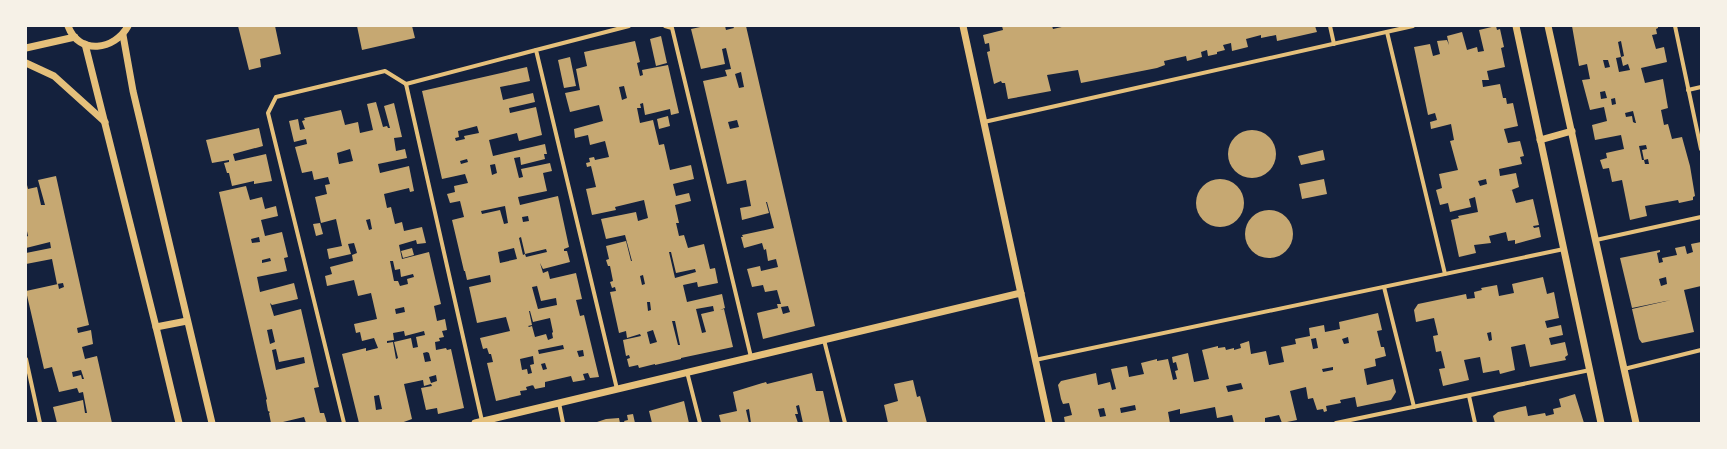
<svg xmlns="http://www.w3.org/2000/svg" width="1727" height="449" viewBox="0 0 1727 449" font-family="Ubuntu,sans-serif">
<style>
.building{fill:#c6a872;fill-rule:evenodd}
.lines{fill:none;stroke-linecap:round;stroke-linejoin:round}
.minor{stroke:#e5c07b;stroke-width:4}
.tertiary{stroke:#e5c07b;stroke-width:7}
</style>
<rect width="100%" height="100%" fill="#14213d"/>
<g class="building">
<polygon points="238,26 275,26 281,54 260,59 261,67 249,70"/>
<polygon points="357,26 412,26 415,38 362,50"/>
<path d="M705 26H725L726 30 734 28 733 26H746L815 326 763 339 757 313 778 308 777 304H781L777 290 765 292 763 285 752 287 747 269 760 266 761 271 778 267 776 259 768 261 766 249 764 250 762 243 744 248 741 237H743L742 235 774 228 767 202H766L769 213 742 220 740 208 751 206 746 180 727 184 703 81 727 76 725 70 731 69 726 48 722 49 725 64 701 69 691 29ZM741 72 744 87 739 88 735 74ZM737 120 739 127 730 129 728 122ZM788 306 790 312 783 314 781 307Z"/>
<polygon points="1002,26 1052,26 1053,29 1066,26 1315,26 1317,32 1277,41 1276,35 1261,38 1261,35 1246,39 1248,47 1232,51 1231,43 1223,45 1225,50 1217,52 1217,54 1208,56 1207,50 1201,52 1202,57 1187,61 1186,56 1164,61 1165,65 1157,68 1081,83 1078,70 1047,75 1051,91 1008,99 1005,83 1002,83 1001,81 994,84 987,52 990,51 989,43 985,44 983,35 1003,30"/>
<path d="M1496 26 1497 30 1500 29 1504 47 1501 48 1505 67 1487 71 1489 80H1482L1483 87 1500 84 1503 98H1506L1507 104 1513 103 1518 126 1504 129 1508 143 1520 141 1524 156 1520 157 1522 164 1499 169 1500 176 1516 173 1519 187 1509 191 1512 190 1516 203 1533 199 1539 225 1533 226 1534 228 1539 227 1541 237 1515 244V240L1508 241 1506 232 1489 236 1491 243 1474 245 1476 253 1459 257 1451 220 1459 218 1458 216 1478 212 1475 197 1469 199 1471 207 1454 211 1450 212 1448 203 1440 205 1436 190 1442 188 1439 174 1458 170 1450 141 1454 140 1451 124 1431 129 1430 122 1437 120 1435 113 1428 115 1414 47 1430 44 1433 56 1440 54 1437 41 1447 40 1449 45 1447 36 1462 32 1467 50 1477 47 1478 52 1484 51 1479 30ZM1486 179 1487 184 1480 186 1478 181Z"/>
<path d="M1572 26H1658V28L1656 29 1657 34 1652 35 1656 49 1664 47 1667 62 1641 68 1645 83 1663 79 1668 108 1661 110 1664 125 1668 124 1672 139 1682 137 1690 166 1695 196 1693 197V200L1679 203 1678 200 1645 206 1647 216 1630 220 1622 180 1612 182 1609 168 1603 169 1600 160 1607 158 1606 153 1624 149 1621 135 1595 140 1592 125 1607 121 1604 107 1590 110 1582 80 1590 79 1587 64 1579 66ZM1621 41 1624 56 1621 57 1623 66 1628 64 1630 70 1619 72 1616 58 1621 57 1618 42ZM1603 60H1608L1610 67 1605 68ZM1605 91 1607 98 1601 99 1600 92ZM1615 98 1616 104 1612 105 1611 99ZM1633 111 1636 123H1635L1633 122 1632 116 1626 117 1625 113ZM1646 145 1647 149 1642 150 1644 160 1648 159 1649 164H1645L1644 160H1642L1639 146Z"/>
<polygon points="661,36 667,63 656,66 650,39"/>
<path d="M635 41 640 62 637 63 640 76 643 75 642 70 668 65 679 113 671 115 670 109 645 115 643 103 640 104 641 108H637L640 123 653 120 659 145 664 144 670 170 691 165 694 179 673 184 676 196 689 193 691 201 675 205 679 223H676L679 236 684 235 688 248 704 244 710 269 715 268 718 283 698 287 697 282 683 285 687 302 722 294 725 308 720 310 724 309 733 347 681 358V359L655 365V364L639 368 638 365 629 367 627 359 630 358 629 355 626 356 623 340 641 336 640 334 627 338 626 331 619 333 610 292 616 291 615 287 612 288 610 282 613 281 610 266H608L606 260 609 259 606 246 626 241 631 261H632L625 235 606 239 601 219 636 212 638 221 648 218 644 200 615 207 616 210 592 215 586 189 596 187 591 166 587 167 586 163 590 162 589 158 594 157 595 160 609 157 605 141 590 145 588 135 575 138 574 129 603 121 599 105 570 112 565 93 580 90 576 69 587 66 584 52ZM624 86 627 98 622 100 619 87ZM669 252H671L676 273 695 269 696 272 675 278ZM643 275 645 284 642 285 640 276ZM647 302H650L651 310 648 311ZM713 306 714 311 701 314 706 332 702 333 696 309ZM672 321H675L680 345H678ZM653 330 657 342 650 344 647 332Z"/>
<polygon points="570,57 576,86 564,88 558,60"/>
<path d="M527 67 530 81 500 87 503 100 533 93 535 102 509 108 510 113 536 107 542 135 519 141 517 133 489 140 493 156 545 144 547 154H544L545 159 521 165 520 157 514 158 519 178 523 177 521 169 550 163 552 171 543 173 547 191 518 197 520 205 558 196 569 247 564 249V251H567L570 262 543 269 540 263 543 273 548 271 550 279 576 273 582 299 576 300 580 316 584 315 599 377 590 378 588 373 583 374 585 380 573 382 571 376 545 382V387L535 389 532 383 533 385 526 387 527 390 520 391 521 395 496 401 487 363 493 362 491 354H489L487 348 483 349 480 338 510 331 506 317 477 323 469 287 491 282 490 275 467 280 465 271H464L452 220 464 217 460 201 450 203 447 194 455 192 454 186 468 183 465 174 442 179 422 91ZM477 126 479 133 464 136 465 139 456 141 455 138 459 137 458 131ZM467 159 468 162 461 164 460 161ZM495 164 497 173 492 175 490 165ZM505 206 508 223 504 224 500 210 482 214 481 211ZM528 216 529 221 523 222 522 217ZM521 237 525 254 546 249 547 252 526 257 525 254 523 255 519 238ZM514 248 517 259 500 263 498 252ZM536 282 541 301 556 298 557 305 538 309 532 287 537 286ZM529 311H530L533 322 550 318 553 332 552 333 553 338 548 340 546 334 535 337 532 326 529 327 528 326 532 325ZM563 345 564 349 539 354 538 350ZM583 350 584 356 579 357 577 351ZM533 356 534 364 530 365 532 373 528 374 527 369 522 370 520 359ZM545 363 547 369 543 370 541 364Z"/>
<path d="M376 102 383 127 387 126 388 128H390L384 106 394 103 402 137 394 138 396 151 405 149 407 158 378 164 380 173 409 166 414 191 410 192 409 188 384 194 387 208 391 207 395 224 402 222 404 231 422 227 426 243 417 244 416 240 399 245 402 259 429 252 441 304 434 306 437 321 445 319 447 330 442 331 444 337 439 338 440 341 435 342 436 350 446 348 447 350 451 349 464 408 438 414 437 408 426 410 421 388 432 386 431 384 424 386 423 380 404 384 412 419 401 423H359L342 354 366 348V351L378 348 374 338 362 341 360 332 356 333 354 324 377 319 371 293 358 296 354 280 327 286 325 276 332 274 330 267 353 261 352 255 357 253 354 243 348 244 351 254 329 259 327 249 342 246 336 219 321 223 315 197 327 194 325 185 330 184 328 177 314 180 312 171 302 173 295 147 307 144 306 139 294 142 289 121 298 119 300 130 305 129 302 121 305 120 304 118 341 110 345 125 358 122 360 133 373 130 367 104ZM350 149 353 161 339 164 337 153ZM370 219 372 229 369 230 366 220ZM390 261H393L395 270 400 269 401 277 413 274 414 277 407 279 408 284 400 286 398 281H394ZM404 307 405 312 396 314 395 309ZM404 331 405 336 424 331 425 335 416 337 418 347 413 348 411 338 394 342 398 358 396 359 393 342 387 343V341L394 340 393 333ZM427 352 429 353 431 361 425 362 423 353ZM436 375 437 381 431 383 429 377ZM379 395 382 409 376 410 374 396Z"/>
<polygon points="668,116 670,126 659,129 657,119"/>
<polygon points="259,128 263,146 233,154 235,161 266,154 272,181 254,184 254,181 232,186 229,173 227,173 224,163 229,162 229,160 212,163 206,140"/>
<circle cx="1252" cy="154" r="24"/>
<polygon points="1323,150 1325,160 1301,165 1298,156"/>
<path d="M56 176 89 325 77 328 78 333 91 330 93 344 82 347 85 359 97 356 112 423H86V422L57 423 53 407 83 400 85 413H87L83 392 79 393 77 388 59 392 52 367 44 369 26 291 58 284 59 289 64 287 63 283 57 284 52 259 26 264V253L51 248 50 242 26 248V237L28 236 26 226V181L28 189 37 187 41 205H45L38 180ZM81 370 84 379H82L81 375 73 377 72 372Z"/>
<circle cx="1220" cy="203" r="24"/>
<polygon points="1324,179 1327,194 1302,199 1299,184"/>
<path d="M246 186 250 200 262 197 265 209 276 206 278 216 261 220 265 236 282 232 288 257 284 258 287 271 257 277 260 292 294 283 298 299 272 305 270 303 274 316 301 309 319 387 314 388 320 413H324L327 423H306L304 417 283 422V423H271L269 413 270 412 268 411 266 400 267 399 219 192ZM259 237 260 242 252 243 251 239ZM270 258 271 261 262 263V260ZM272 329 275 342 270 344 267 330ZM276 349 279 362 304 357 305 363 276 370 272 350Z"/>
<circle cx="1269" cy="234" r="24"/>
<polygon points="320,223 323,234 316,236 313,224"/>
<path d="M1701 242V286L1684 290 1694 332 1642 343 1639 339 1632 309 1671 300 1632 308 1620 258 1660 250V252L1657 253 1659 263 1663 262 1662 258 1677 255 1675 248 1685 246 1687 254 1693 252 1691 244ZM1666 277 1667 284 1661 286 1659 279Z"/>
<polygon points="412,248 414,255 403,258 401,251"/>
<path d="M1543 277 1547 294 1554 292 1559 318 1545 321 1547 328 1561 325 1563 335 1549 338 1551 345 1565 342 1568 355 1565 357 1566 360 1530 367 1525 344 1511 347 1515 370 1500 374 1499 370 1483 373 1480 357 1464 360 1469 380 1443 386 1439 369 1445 368 1441 351 1436 352 1433 336 1438 335 1434 318 1416 322 1414 310 1418 304 1466 294 1467 299 1475 298 1474 292 1482 290 1481 288 1497 285 1499 296 1514 293 1512 284ZM1491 332 1492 340 1489 341 1487 333Z"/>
<path d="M1378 313 1382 330 1377 331 1381 347H1384L1386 356 1375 359 1376 366 1364 369 1367 385 1393 379 1396 392 1391 400 1357 407 1355 397 1340 400 1341 403 1326 406 1327 411 1324 412 1323 409 1317 410 1313 398 1308 399 1306 387 1290 391 1297 420 1282 423 1279 415 1265 418V423H1234L1232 415 1217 418 1215 407 1180 414V409L1168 412 1170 423H1065L1064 417 1072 415 1069 403 1063 404 1061 399 1058 385 1061 381 1096 373 1098 385 1110 382 1112 390 1116 389 1111 369 1127 366 1129 377 1144 374 1141 363 1157 359V361L1168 359 1173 380 1177 379 1175 371 1178 370 1176 362 1173 363 1172 357 1188 353 1194 382 1209 379 1202 350 1218 346V348L1225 347 1226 350 1234 348V350L1241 348 1240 344 1249 341 1251 354 1266 351 1269 365 1284 362 1281 347 1296 344 1295 339 1310 336 1309 328 1324 325 1325 332 1340 329 1339 322ZM1348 337 1349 343 1344 344 1342 339ZM1316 338 1318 348 1313 349 1311 339ZM1333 367V370L1323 372 1322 369ZM1241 383 1243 389 1228 392 1226 386ZM1135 405 1136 410 1121 413 1120 408ZM1104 408 1106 416 1100 417 1098 409Z"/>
<polygon points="812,373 816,391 823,391 830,423 803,423 799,405 796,406 798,414 795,414 798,423 751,423 749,409 746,410 749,423 721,423 719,415 737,411 733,392 766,382 767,384"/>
<polygon points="913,380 917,397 920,396 927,423 888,423 884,405 898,401 894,384"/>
<polygon points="1575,394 1584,423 1495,423 1493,416 1498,412 1526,406 1528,416 1545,413 1546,416 1554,414 1553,409 1561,407 1559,399"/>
<polygon points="684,401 689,423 652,423 649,411"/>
<polygon points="633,414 635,423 625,423 624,421 628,420 627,415"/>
<polygon points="619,418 620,423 594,423 606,419"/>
</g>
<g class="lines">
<g class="minor">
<polyline points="665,26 672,28 751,357"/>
<polyline points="1330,26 1334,44"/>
<polyline points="1675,26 1701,149"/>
<polyline points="1387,32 1445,274"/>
<polyline points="406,84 482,421"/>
<polyline points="406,84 536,50"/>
<polyline points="1688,90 1701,87"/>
<polyline points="984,122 1413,26"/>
<polyline points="1596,240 1701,217"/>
<polyline points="1384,287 1414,407"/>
<polyline points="824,340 845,423"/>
<polyline points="26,359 40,423"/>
<polyline points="1035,360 1564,249"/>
<polyline points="1624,369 1701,350"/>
<polyline points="687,372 700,423"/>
<polyline points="617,389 536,50 629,26"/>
<polyline points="1469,396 1475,423"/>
<polyline points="559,403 563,423"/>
<polyline points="344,423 268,113 276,97 385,71 406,84"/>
<polyline points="1336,423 1590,370"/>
</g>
<g class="tertiary">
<path d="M68 26C79 56 115 50 128 26"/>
<polyline points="963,26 1049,423"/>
<polyline points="1516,26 1601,423"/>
<polyline points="1548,26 1636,423"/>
<polyline points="123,35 133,91 212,423"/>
<polyline points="85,44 156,327 179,423"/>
<polyline points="26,48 75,37"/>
<polyline points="26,63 54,76 105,122"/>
<polyline points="1540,140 1572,131"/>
<polyline points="156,327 187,321"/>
<polyline points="475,423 1021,293"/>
</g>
</g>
<rect width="1727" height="449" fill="none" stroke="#f6f1e7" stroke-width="54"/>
</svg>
